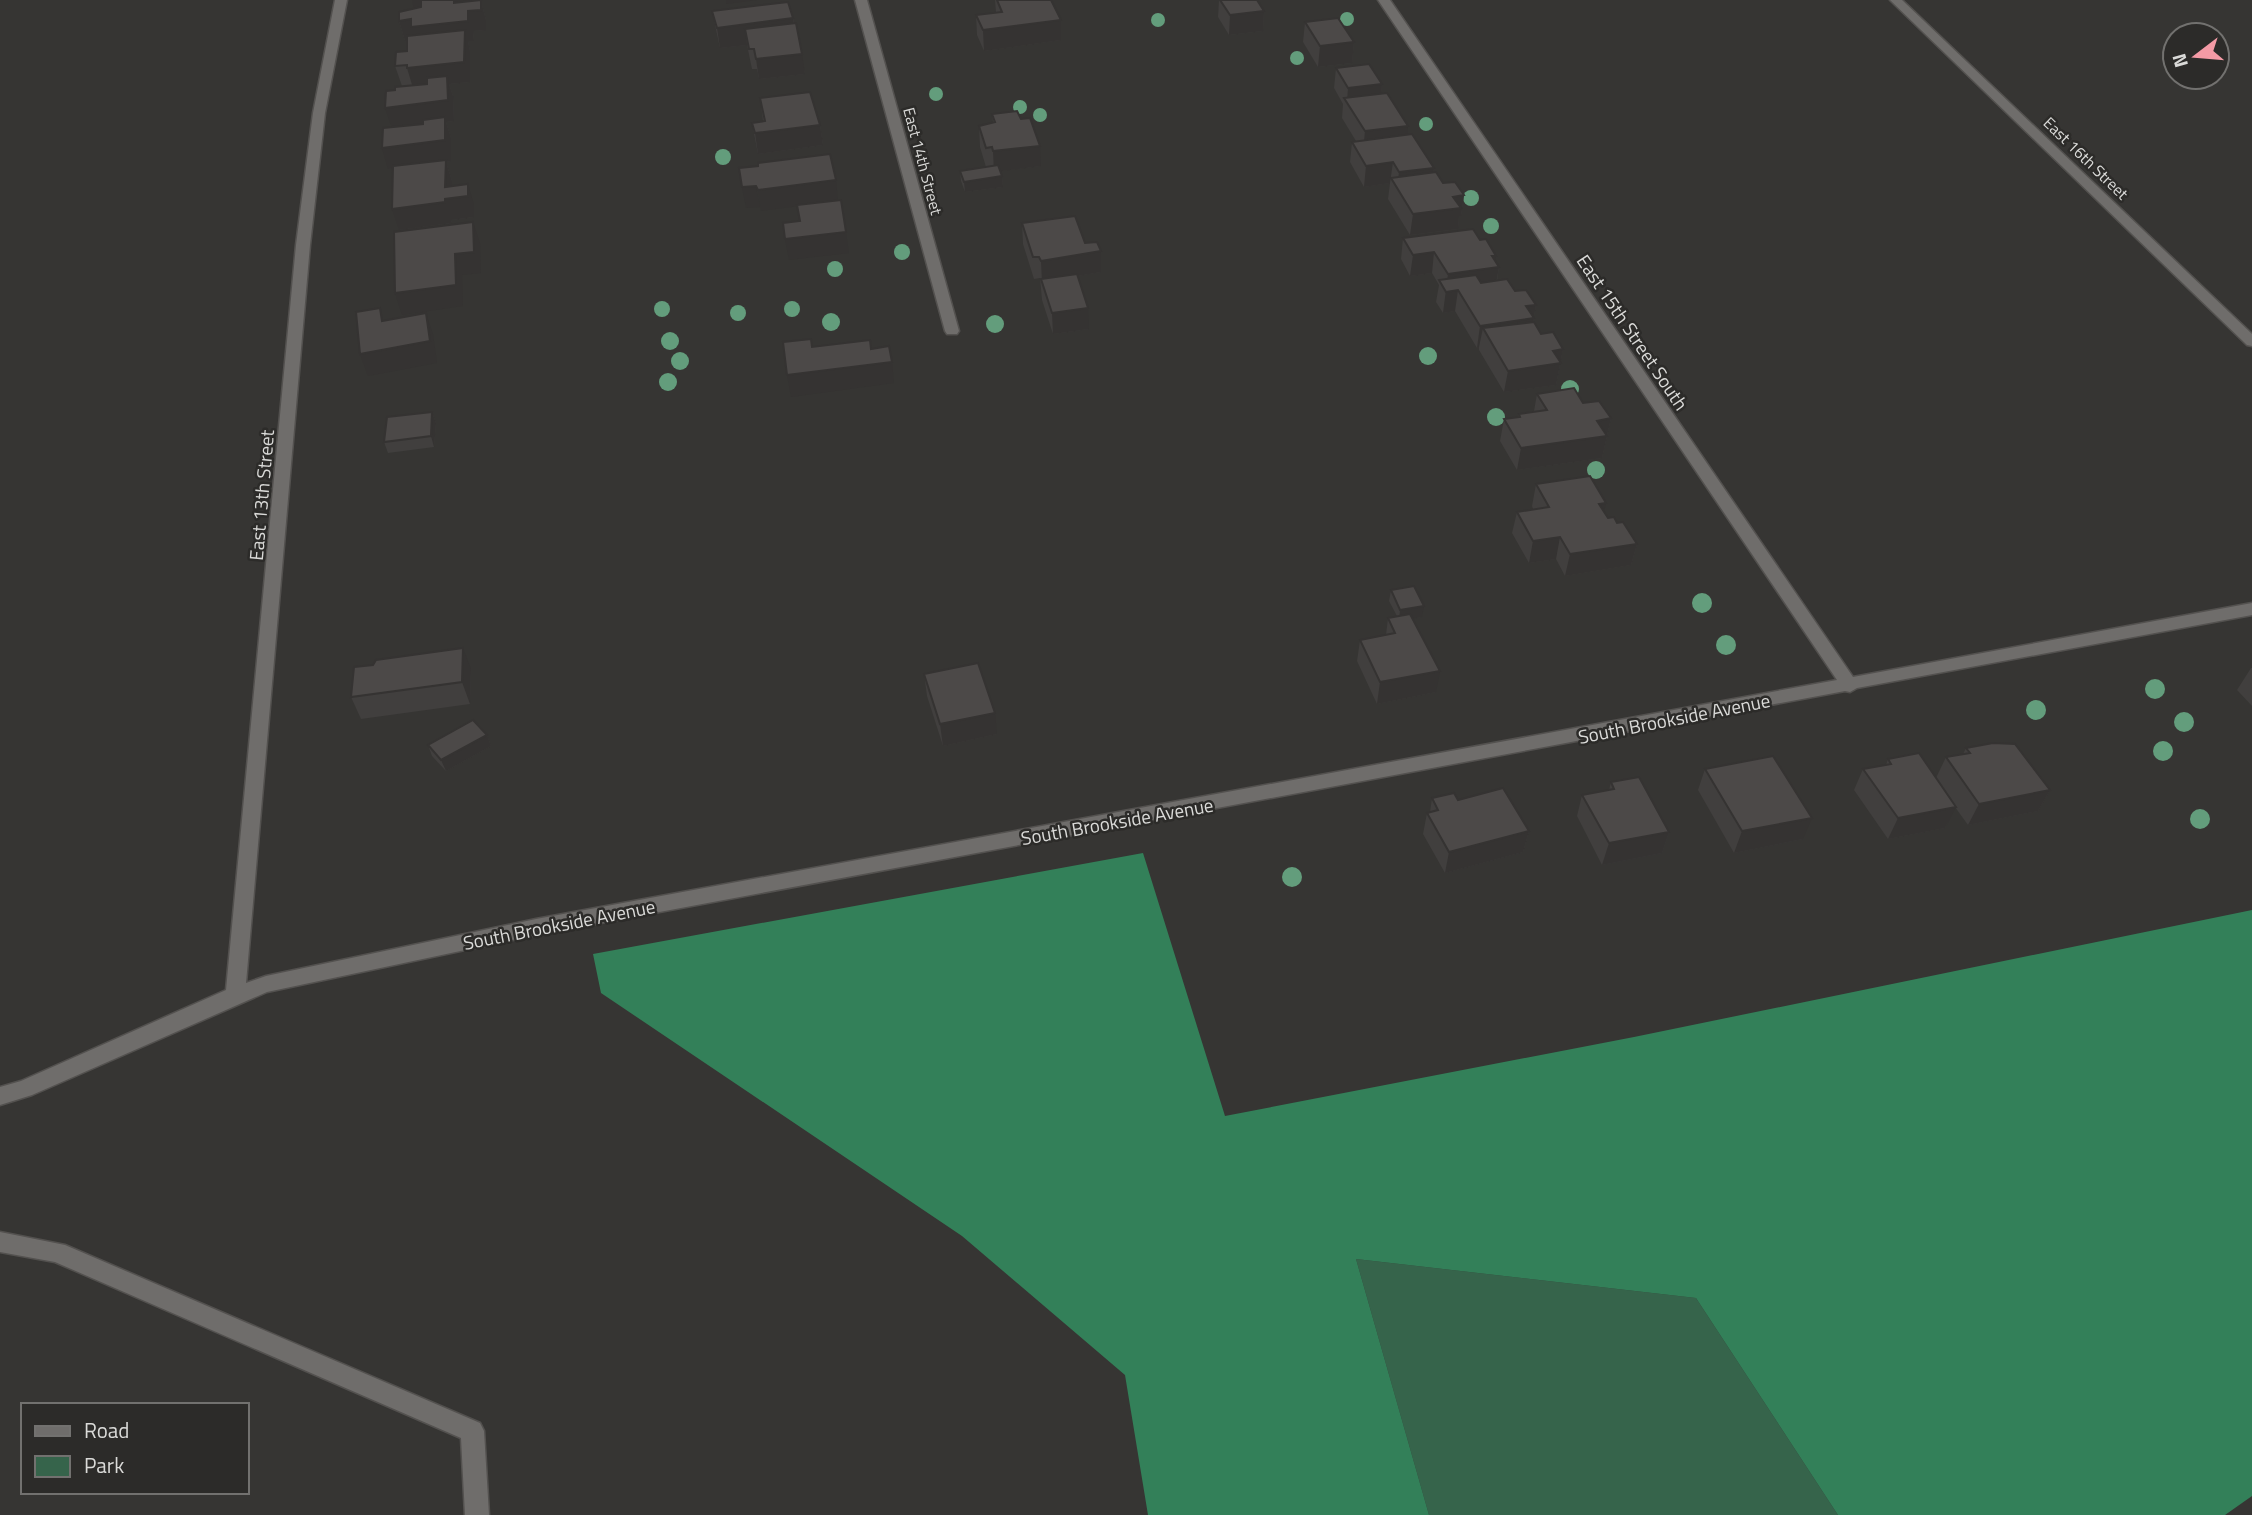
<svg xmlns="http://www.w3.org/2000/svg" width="2252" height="1515" viewBox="0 0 2252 1515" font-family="'Titillium Web',sans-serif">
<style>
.green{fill:#36644b}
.forest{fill:#338059}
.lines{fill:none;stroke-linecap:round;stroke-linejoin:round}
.service-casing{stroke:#53514f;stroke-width:3}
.minor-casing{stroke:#53514f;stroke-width:3}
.service{fill:#6f6d6b;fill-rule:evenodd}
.minor{fill:#6f6d6b;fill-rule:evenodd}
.tree{fill:#639d7c}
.wall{fill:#413f3e}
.shaded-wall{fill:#353332}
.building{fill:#4c4948;stroke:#353332;stroke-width:2}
.labels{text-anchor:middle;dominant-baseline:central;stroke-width:5;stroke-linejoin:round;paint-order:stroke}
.far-street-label{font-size:16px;fill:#dadad8;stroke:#2c2b29}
.street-label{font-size:19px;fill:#dadad8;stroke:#2c2b29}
</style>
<rect width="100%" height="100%" fill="#363533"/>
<polygon class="green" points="1356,1259 1696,1298 1838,1515 1429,1515"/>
<polygon class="forest" points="1143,853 1225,1116 1634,1037 2252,910 2252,1496 2225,1515 1838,1515 1696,1298 1356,1259 1429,1515 1148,1515 1125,1375 962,1236 601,993 593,954"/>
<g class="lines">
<defs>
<polygon id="service" points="0,1232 65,1245 480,1423 484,1431 489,1515 465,1515 461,1438 55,1262 0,1252"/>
<g id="minor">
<polygon points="335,0 347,0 325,113 310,245 246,983 266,976 536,919 1837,680 1378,0 1390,0 1853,677 2252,603 2252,615 1857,688 1850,692 1845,691 536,935 267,992 32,1095 0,1105 0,1087 21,1081 226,990 296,245 313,113"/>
<polygon points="855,0 867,0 959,331 957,334 947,334 945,331"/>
<polygon points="1890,0 1902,0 2252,334 2252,346 2247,345"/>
</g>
</defs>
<use href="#service" class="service-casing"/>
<use href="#minor" class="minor-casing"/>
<use href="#service" class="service"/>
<use href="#minor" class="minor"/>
</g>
<g class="tree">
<circle cx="1347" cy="19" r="7"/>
<circle cx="1158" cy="20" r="7"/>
<circle cx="1297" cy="58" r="7"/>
<circle cx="936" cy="94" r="7"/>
<circle cx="1020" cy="107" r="7"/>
<circle cx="1040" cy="115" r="7"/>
<circle cx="1426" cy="124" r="7"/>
<circle cx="723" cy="157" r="8"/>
<circle cx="1471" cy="198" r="8"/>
<circle cx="1491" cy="226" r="8"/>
<circle cx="902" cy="252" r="8"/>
<circle cx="835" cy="269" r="8"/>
<circle cx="662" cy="309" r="8"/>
<circle cx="792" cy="309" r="8"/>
<circle cx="738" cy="313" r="8"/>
<circle cx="831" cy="322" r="9"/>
<circle cx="995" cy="324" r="9"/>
<circle cx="670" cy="341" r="9"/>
<circle cx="1428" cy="356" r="9"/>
<circle cx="680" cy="361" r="9"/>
<circle cx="668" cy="382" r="9"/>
<circle cx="1570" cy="389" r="9"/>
<circle cx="1496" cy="417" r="9"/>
<circle cx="1596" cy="470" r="9"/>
<circle cx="1702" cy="603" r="10"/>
<circle cx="1726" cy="645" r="10"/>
<circle cx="2155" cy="689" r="10"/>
<circle cx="2036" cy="710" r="10"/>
<circle cx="2184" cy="722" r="10"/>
<circle cx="2163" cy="751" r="10"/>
<circle cx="2200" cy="819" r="10"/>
<circle cx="1292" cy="877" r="10"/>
</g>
<g class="wall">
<polygon points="412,0 483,1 481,1 486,20 486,30 473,31 474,41 468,41 470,51 470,82 449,84 453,96 454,121 446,122 451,138 451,161 446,162 452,181 452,186 474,205 474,217 451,220 452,223 399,230 393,168 388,169 395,90 412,85 402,86 395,66 407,51 407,41 405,41 399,21 416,8"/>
<polygon points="995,0 1051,0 1061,40 984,51 977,35 976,15 996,13"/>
<polygon points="1219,0 1257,0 1264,11 1263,31 1229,35 1218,17"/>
<polygon points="712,11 793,18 805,74 759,79 757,69 752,69 747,45 720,48"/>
<polygon points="1305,22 1354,42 1352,63 1318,67 1303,42"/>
<polygon points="1336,68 1382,84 1381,93 1407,135 1434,168 1433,173 1443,183 1464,195 1461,216 1459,216 1458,229 1410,235 1388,199 1390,183 1364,187 1350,162 1352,142 1356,141 1342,118 1343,104 1334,88"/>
<polygon points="760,98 820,125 823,145 758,154 752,123 763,121"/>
<polygon points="992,114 1041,166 1000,171 1002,176 1003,187 965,192 961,181 960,171 986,167 980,147 979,126 993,122"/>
<polygon points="1022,223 1085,243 1101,251 1101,272 1077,276 1089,329 1053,334 1042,300 1040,278 1034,279 1023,244"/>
<polygon points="1403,238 1495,261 1499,267 1497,281 1515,291 1536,305 1533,322 1541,334 1563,349 1556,385 1504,392 1479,350 1479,347 1477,348 1455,311 1443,313 1436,302 1439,285 1432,273 1410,276 1401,259"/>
<polygon points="1537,394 1583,403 1611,418 1602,458 1517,470 1500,441 1504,419 1518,417 1519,414 1534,411"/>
<polygon points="432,412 436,423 434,447 388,453 384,442"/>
<polygon points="1536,484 1604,512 1608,518 1617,523 1637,544 1631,565 1565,576 1556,559 1529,563 1512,533 1517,512 1533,509 1532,506"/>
<polygon points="1391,590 1422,617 1413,618 1436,692 1377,704 1357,661 1360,640 1386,635 1388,618 1397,616 1389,601"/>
<polygon points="2251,668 2252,668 2252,706 2237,690"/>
<polygon points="471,669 470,704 361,719 351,697"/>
<polygon points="924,674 997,734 943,746 927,696"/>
<polygon points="487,735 491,746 446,771 432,756 428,745"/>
<polygon points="1966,748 2050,790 2038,811 1968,825 1955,807 1945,828 1888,839 1854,790 1863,769 1886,765 1888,759 1936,778 1946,757 1963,754"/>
<polygon points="1705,769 1803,839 1734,853 1698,790"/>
<polygon points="1611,782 1669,832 1662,853 1602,865 1577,816 1582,795 1609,790"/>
<polygon points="1432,798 1458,800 1529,831 1523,852 1445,873 1423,834 1427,813 1430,812"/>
</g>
<g class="shaded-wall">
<polygon points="412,0 483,0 481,1 486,20 486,30 473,31 474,41 468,41 470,51 470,82 449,84 453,96 454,121 446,122 451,138 451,161 446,162 452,181 452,198 468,184 474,205 474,217 451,220 452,223 399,230 392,209 445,187 446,162 388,169 382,148 392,128 385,108 413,88 407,68 415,40 405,41 399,21 414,9"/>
<polygon points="726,0 757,0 726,4"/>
<polygon points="1264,11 1263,31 1229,35 1230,15"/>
<polygon points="793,18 796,39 745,29 747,45 720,48 717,28"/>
<polygon points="1061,20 1061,40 984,51 983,30"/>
<polygon points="1354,42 1352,63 1318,67 1320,46"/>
<polygon points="802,54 805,74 759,79 756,59"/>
<polygon points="1382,84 1380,104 1347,102 1348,88"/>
<polygon points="820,125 823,145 758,154 755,133"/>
<polygon points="1408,126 1406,146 1363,152 1365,131"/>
<polygon points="1040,146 1041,166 994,172 993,151"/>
<polygon points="1393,162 1390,183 1364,187 1366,166"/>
<polygon points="1434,168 1431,189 1397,189 1399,172"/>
<polygon points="1002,176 1003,187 965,192 964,182"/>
<polygon points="836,180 838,201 761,211 758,190"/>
<polygon points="756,186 760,207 746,208 742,187"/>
<polygon points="1464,195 1461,216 1459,216 1458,229 1410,235 1413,214 1453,197"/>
<polygon points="473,222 480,243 481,273 462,275 463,306 402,315 395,293 455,254"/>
<polygon points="846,232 849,253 789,260 785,239"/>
<polygon points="1101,251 1101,272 1042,282 1041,261"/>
<polygon points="1434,252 1432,273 1410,276 1413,255"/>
<polygon points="1492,256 1496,256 1494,268 1499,267 1495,289 1458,290 1455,311 1443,313 1448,274"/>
<polygon points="1536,305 1530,340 1483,328 1479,347 1477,348 1480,326 1526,306"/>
<polygon points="1088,308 1089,329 1053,334 1052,313"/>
<polygon points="426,313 433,334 437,363 368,376 360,354"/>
<polygon points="1563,349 1556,385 1504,392 1508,371 1553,351"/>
<polygon points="892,362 894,383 791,397 787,375"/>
<polygon points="432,412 436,423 434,447 431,436"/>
<polygon points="1611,418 1602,458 1517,470 1521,448 1597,421"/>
<polygon points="1606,503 1601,524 1599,504"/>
<polygon points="1560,537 1556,559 1529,563 1533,541"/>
<polygon points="1637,544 1631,565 1565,576 1570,554"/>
<polygon points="1424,606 1422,617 1399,621 1400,610"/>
<polygon points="463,648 471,669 470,704 462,682"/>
<polygon points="1440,671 1436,692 1377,704 1380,682"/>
<polygon points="995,713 997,734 943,746 940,724"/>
<polygon points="487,735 491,746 446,771 441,760"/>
<polygon points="2050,790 2038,811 1968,825 1979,804"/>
<polygon points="1956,807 1945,828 1888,839 1898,818"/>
<polygon points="1812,818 1803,839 1734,853 1742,831"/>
<polygon points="1529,831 1523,852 1445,873 1449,852"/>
<polygon points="1669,832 1662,853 1602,865 1609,843"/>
</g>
<g class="building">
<polygon points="421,0 454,0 454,3 481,0 481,10 468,11 468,21 411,27 411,19 399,21 399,12 421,7"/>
<polygon points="997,0 1051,0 1061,20 983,30 976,15 1002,12"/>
<polygon points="1220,0 1257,0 1264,11 1230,15"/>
<polygon points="788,2 793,18 717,28 712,11"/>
<polygon points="1338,18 1354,42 1320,46 1305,22"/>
<polygon points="796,23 802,54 756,59 754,49 749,49 745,29"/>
<polygon points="465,30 464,62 407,68 407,65 395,66 396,52 407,51 407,36"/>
<polygon points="1369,64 1382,84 1348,88 1336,68"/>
<polygon points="447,76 448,100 385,108 386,91 395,90 395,87 427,84 427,78"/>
<polygon points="810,92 820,125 755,133 752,123 765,121 760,98"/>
<polygon points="1387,93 1408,126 1365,131 1344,98"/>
<polygon points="1017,111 1021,119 1030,118 1040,146 993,151 992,147 986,148 979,126 995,122 992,114"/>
<polygon points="445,117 445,140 382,148 383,128 423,124 423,120"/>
<polygon points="1412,134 1434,168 1399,172 1393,162 1366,166 1352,142"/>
<polygon points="830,154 836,180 758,190 756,186 742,187 739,168 758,166 758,163"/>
<polygon points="446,160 445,187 468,184 468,196 445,199 445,202 392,209 393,166"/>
<polygon points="998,165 1002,176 964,182 960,171"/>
<polygon points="1436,172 1443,183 1455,182 1464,195 1453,197 1461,208 1413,214 1391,178"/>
<polygon points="841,200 846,232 785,239 783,223 800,221 797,205"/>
<polygon points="1075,216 1085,243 1097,242 1101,251 1041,261 1039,257 1033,257 1022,223"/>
<polygon points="473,222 474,252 455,254 456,285 395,293 394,232"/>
<polygon points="1473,229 1480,240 1486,239 1496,256 1492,256 1499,267 1448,274 1434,252 1413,255 1403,238"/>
<polygon points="1077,274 1088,308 1052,313 1041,279"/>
<polygon points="1476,275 1481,283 1507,279 1515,291 1526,290 1536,305 1526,306 1534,318 1480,326 1458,290 1446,292 1439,280"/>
<polygon points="380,308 382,321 426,313 430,341 360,354 356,312"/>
<polygon points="1534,322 1541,334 1553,332 1563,349 1553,351 1561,363 1508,371 1483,328"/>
<polygon points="811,339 812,347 870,340 871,349 889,346 892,362 787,375 783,342"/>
<polygon points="1574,388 1583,403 1599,401 1611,418 1597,421 1607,436 1521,448 1504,419 1520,417 1519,414 1547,410 1537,394"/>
<polygon points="432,412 431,436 384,442 387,417"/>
<polygon points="1590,476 1606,503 1599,504 1608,518 1614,517 1617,523 1623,522 1637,544 1570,554 1560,537 1533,541 1517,512 1549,507 1536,484"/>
<polygon points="1414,586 1424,606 1400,610 1391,590"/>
<polygon points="1410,614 1440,671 1380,682 1360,640 1395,633 1388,618"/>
<polygon points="463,648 462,682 351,697 354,667 373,665 376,660"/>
<polygon points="978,663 995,713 940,724 924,674"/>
<polygon points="473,720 487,735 441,760 428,745"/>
<polygon points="1993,743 2015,744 2050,790 1979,804 1946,757 1970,753 1966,748"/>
<polygon points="1919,753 1956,807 1898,818 1863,769 1891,764 1888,759"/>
<polygon points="1773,756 1812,818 1742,831 1705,769"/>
<polygon points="1639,777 1669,832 1609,843 1582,795 1614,789 1611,782"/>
<polygon points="1503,788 1529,831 1449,852 1427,813 1438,810 1432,798 1454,793 1458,800"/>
</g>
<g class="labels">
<g class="far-street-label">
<text transform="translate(2086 158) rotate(44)">East 16th Street</text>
<text transform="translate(923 161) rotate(75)">East 14th Street</text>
</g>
<g class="street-label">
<text transform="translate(1633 332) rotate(56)">East 15th Street South</text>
<text transform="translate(261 495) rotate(-85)">East 13th Street</text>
<text transform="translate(1674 718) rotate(-11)">South Brookside Avenue</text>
<text transform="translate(1117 821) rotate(-10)">South Brookside Avenue</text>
<text transform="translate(559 924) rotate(-11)">South Brookside Avenue</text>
</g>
</g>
<rect x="21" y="1403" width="228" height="91" fill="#2c2b29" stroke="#72716f" stroke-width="2"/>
<rect x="35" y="1426" width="35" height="10" fill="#6f6d6b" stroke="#72716f" stroke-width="2"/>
<text x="84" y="1438" font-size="21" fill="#dadad8">Road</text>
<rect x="35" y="1456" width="35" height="21" fill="#36644b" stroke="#72716f" stroke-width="2"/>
<text x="84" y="1473" font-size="21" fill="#dadad8">Park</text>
<g transform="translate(2196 56) rotate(254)"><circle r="33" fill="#2c2b29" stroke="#72716f" stroke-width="2"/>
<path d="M0-5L12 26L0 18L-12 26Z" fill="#f49aa5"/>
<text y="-10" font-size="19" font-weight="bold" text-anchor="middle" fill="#dadad8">N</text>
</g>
</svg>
